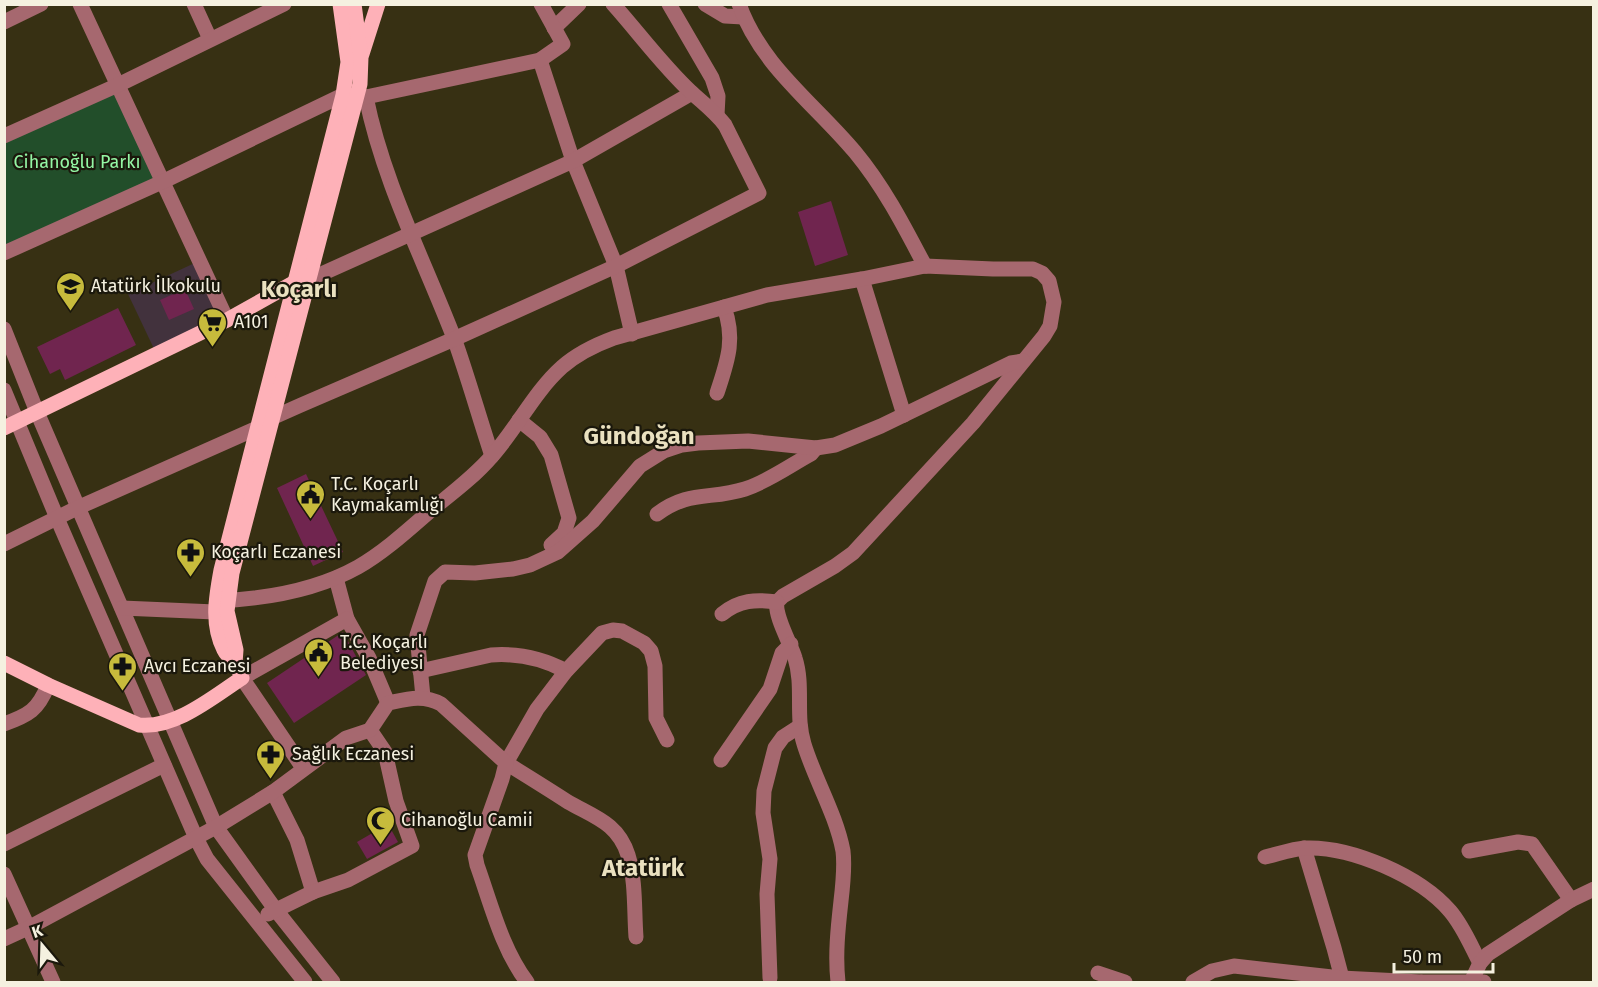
<svg xmlns="http://www.w3.org/2000/svg" width="1598" height="987" viewBox="0 0 1598 987" font-family="'Fira Sans',sans-serif">
<style>
.commercial{fill:#42323d}
.green{fill:#224e2a}
.building{fill:#70254f}
.lines{fill:none;stroke-linecap:round;stroke-linejoin:round}
.minor{stroke:#a6686f;stroke-width:15}
.major{stroke:#feb1b8;stroke-width:15}
.labels{text-anchor:middle;dominant-baseline:central;stroke-width:4.5;stroke-linejoin:round;paint-order:stroke}
.park-label{font-size:18px;fill:#94f6a4;stroke:#1b180c}
.poi-label{font-size:18px;fill:#f5f1e0;stroke:#1b180c;text-anchor:start}
.district-label{font-size:24px;font-weight:bold;fill:#eae1c0;stroke:#1b180c}
</style>
<rect width="100%" height="100%" fill="#373013"/>
<polygon class="commercial" points="199,261 227,320 156,353 128,294"/>
<polygon class="green" points="118,85 162,182 5,253 4,136"/>
<g class="building">
<polygon points="831,201 848,255 815,266 798,212"/>
<polygon points="185,289 194,309 169,320 160,300"/>
<polygon points="118,308 136,345 65,380 60,369 50,374 37,347"/>
<polygon points="306,474 343,552 313,566 277,488"/>
<polygon points="343,632 366,675 294,723 267,683"/>
<polygon points="388,824 398,842 367,859 357,842"/>
</g>
<g class="lines">
<g class="minor">
<polyline points="80,4 227,320"/>
<polyline points="194,4 210,39"/>
<polyline points="669,4 712,78 718,96 717,115"/>
<polyline points="705,4 725,16 743,17"/>
<path d="M739 4C761 66 814 103 855 152 884 187 904 226 925 266"/>
<polyline points="4,22 41,4"/>
<polyline points="554,28 579,4"/>
<polyline points="540,60 573,161 616,266 632,334"/>
<path d="M366 97C383 181 423 258 454 338 468 377 479 417 492 456"/>
<polyline points="4,136 118,85 284,4"/>
<polyline points="4,253 162,182 343,95 366,97 540,60 563,44 541,4"/>
<polyline points="862,279 904,415"/>
<polyline points="308,280 573,161 692,93"/>
<polyline points="4,329 37,412 216,827 275,909 333,982"/>
<polyline points="4,390 57,518 196,838 207,859 305,982"/>
<path d="M717 393C727 362 736 340 724 307"/>
<polyline points="519,420 540,437 551,455 569,518 564,533 551,545"/>
<path d="M657 514C689 490 710 500 745 489 769 481 789 466 811 454L816 448"/>
<path d="M4 544 77 508 257 428 274 417 301 405 454 339 616 266 759 193 725 125C714 111 704 104 691 92 663 66 639 33 613 4"/>
<polyline points="336,578 347,619 369,658 388,703"/>
<path d="M217 601C264 599 317 590 358 567 384 552 407 531 430 511 451 494 474 477 492 456 517 428 534 392 562 367 578 353 595 345 614 338L767 295 862 279 925 266 993 269H1033L1042 273 1049 281 1054 302 1050 326 1044 336 973 423 853 553 835 566 783 596 777 602C774 616 791 644 795 658 804 686 795 716 804 744 815 780 836 814 843 851 845 867 843 884 841 901 838 928 835 955 838 982"/>
<polyline points="122,608 215,612"/>
<path d="M722 614C739 600 756 599 777 602"/>
<path d="M420 671 491 655C519 653 542 658 566 671"/>
<polyline points="423,697 417,635 435,581 445,572 475,573 513,569 530,565 558,552 593,521 640,466 664,451 682,445 698,443 748,441 816,448 835,445 881,426 1011,363 1023,361"/>
<path d="M4 724C29 715 38 710 48 685"/>
<polyline points="721,760 770,689 782,653 791,644"/>
<polyline points="303,768 242,678 347,619"/>
<polyline points="273,792 297,840 313,892"/>
<polyline points="4,844 164,765"/>
<polyline points="1304,848 1334,948 1343,982"/>
<polyline points="1469,851 1518,842 1532,844 1571,900"/>
<path d="M1265 857C1278 854 1292 849 1305 848 1351 846 1420 876 1450 911 1463 926 1471 946 1480 963"/>
<polyline points="4,874 53,982"/>
<polyline points="268,914 313,892 348,880 412,846 396,801 385,752 370,730"/>
<path d="M636 937C634 911 636 881 628 855 618 823 594 817 568 802 548 789 527 776 506 763L537 709 566 671 602 633 613 630 622 631 644 643 651 651 655 666 656 718 667 740"/>
<path d="M4 939 28 928 216 827 273 792 346 738 370 730 388 703C407 699 423 694 441 704L506 763 502 779 475 855 477 865C491 904 502 949 527 982"/>
<polyline points="1098,973 1125,982"/>
<polyline points="770,978 767,894 770,859 763,813 764,791 775,748 783,737 800,726"/>
<polyline points="1193,982 1212,971 1234,966 1341,978 1421,982"/>
<polyline points="1422,982 1484,982"/>
<polyline points="1471,982 1480,963 1488,954 1571,900 1594,889"/>
</g>
<g class="major">
<polyline points="362,54 378,4"/>
<polyline points="4,428 227,320 295,282 300,281"/>
<path d="M4 663 48 685 139 725C175 729 213 697 242 678 239 672 237 665 233 661 230 657 226 655 224 650 211 624 216 597 221 570L343 95 348 62 340 4"/>
<polyline points="235,663 236,650 227,611 232,573 360,84 361,57 354,4"/>
</g>
</g>
<defs>
<symbol id="school-pin" viewBox="-11 -11 22 30"><path d="M0 17L-7.5 6A9.5 9.5 0 1 1 7.5 6Z" fill="#c7bb3c" stroke="#1b180c"/><path d="M0-5L7-2L0 1L-7-2ZM-4 1L0 2.5L4 1V4Q0 6-4 4Z" fill="#111"/></symbol>
<symbol id="supermarket-pin" viewBox="-11 -11 22 30"><path d="M0 17L-7.5 6A9.5 9.5 0 1 1 7.5 6Z" fill="#c7bb3c" stroke="#1b180c"/><path d="M-6-5.5h2.5l.6 2H6L4.5 2H-2.5L-4.4-4H-6ZM-1.5 3.2a1.3 1.3 0 1 0 .1 0ZM3 3.2a1.3 1.3 0 1 0 .1 0Z" fill="#111"/></symbol>
<symbol id="civic-pin" viewBox="-11 -11 22 30"><path d="M0 17L-7.5 6A9.5 9.5 0 1 1 7.5 6Z" fill="#c7bb3c" stroke="#1b180c"/><path d="M-.6-6.5H3V-4.5H.6V-3L4-1V1h2V6H-6V1h2V-1L-.6-3ZM-1.2 2.5V6h2.4V2.5Z" fill="#111"/></symbol>
<symbol id="pharmacy-pin" viewBox="-11 -11 22 30"><path d="M0 17L-7.5 6A9.5 9.5 0 1 1 7.5 6Z" fill="#c7bb3c" stroke="#1b180c"/><path d="M-2-6h4v4h4v4h-4v4h-4v-4h-4v-4h4Z" fill="#111"/></symbol>
<symbol id="mosque-pin" viewBox="-11 -11 22 30"><path d="M0 17L-7.5 6A9.5 9.5 0 1 1 7.5 6Z" fill="#c7bb3c" stroke="#1b180c"/><path d="M3.5-4.9A6 6 0 1 0 3.5 4.9A5 5 0 1 1 3.5-4.9Z" fill="#111"/></symbol>
</defs>
<g fill-rule="evenodd">
<use href="#school-pin" x="54" y="270" width="33" height="45"/>
<use href="#supermarket-pin" x="196" y="306" width="33" height="45"/>
<use href="#civic-pin" x="294" y="478" width="33" height="45"/>
<use href="#pharmacy-pin" x="174" y="536" width="33" height="45"/>
<use href="#civic-pin" x="302" y="636" width="33" height="45"/>
<use href="#pharmacy-pin" x="106" y="650" width="33" height="45"/>
<use href="#pharmacy-pin" x="254" y="738" width="33" height="45"/>
<use href="#mosque-pin" x="364" y="804" width="33" height="45"/>
</g>
<g class="labels">
<g class="park-label">
<text x="77" y="162">Cihanoğlu Parkı</text>
</g>
<g class="poi-label">
<text x="91" y="286">Atatürk İlkokulu</text>
<text x="234" y="322">A101</text>
<text x="331" y="484">T.C. Koçarlı<tspan x="331" dy="21">Kaymakamlığı</tspan></text>
<text x="211" y="552">Koçarlı Eczanesi</text>
<text x="340" y="642">T.C. Koçarlı<tspan x="340" dy="21">Belediyesi</tspan></text>
<text x="144" y="666">Avcı Eczanesi</text>
<text x="292" y="754">Sağlık Eczanesi</text>
<text x="401" y="820">Cihanoğlu Camii</text>
</g>
<g class="district-label">
<text x="299" y="289">Koçarlı</text>
<text x="639" y="436">Gündoğan</text>
<text x="643" y="868">Atatürk</text>
</g>
</g>
<rect width="1598" height="987" fill="none" stroke="#f5f1e0" stroke-width="12"/>
<g transform="translate(42 945) rotate(341)" stroke="#1b180c" stroke-width="4.5" paint-order="stroke">
<path d="M0-4.5L10 22L0 15L-10 22Z" fill="#f5f1e0"/>
<text y="-9" font-size="16" font-weight="bold" text-anchor="middle" fill="#f5f1e0">K</text>
</g>
<path d="M1394 963v9h99v-9" fill="none" stroke="#f5f1e0" stroke-width="3"/>
<text x="1403" y="963" font-size="18" fill="#f5f1e0" stroke="#1b180c" stroke-width="4.5" paint-order="stroke">50 m</text>
</svg>
